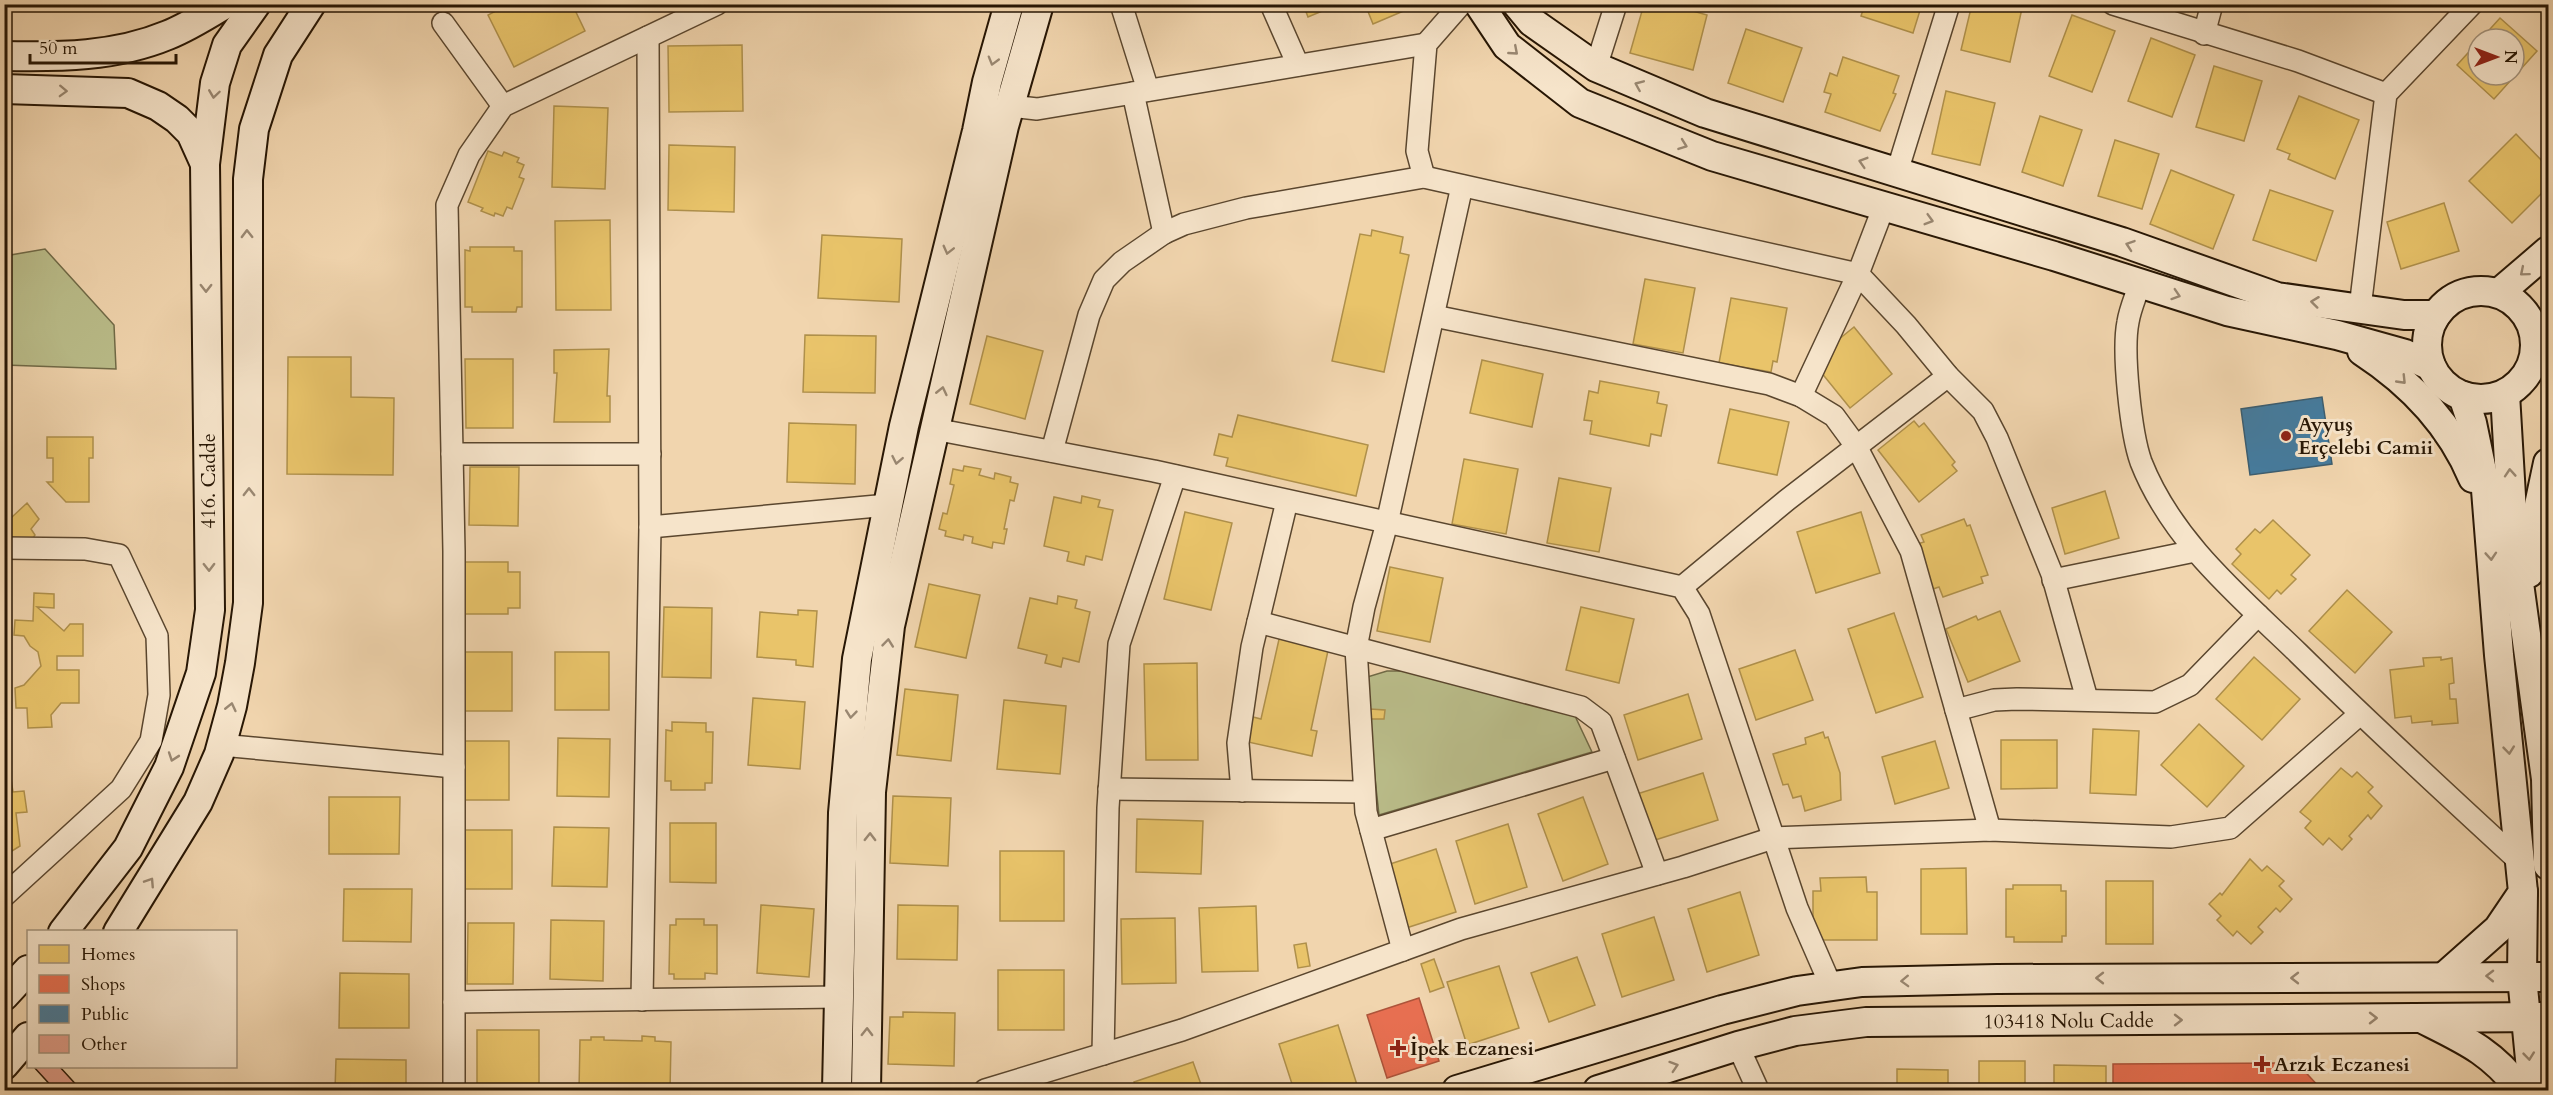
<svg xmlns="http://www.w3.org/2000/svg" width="2553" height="1095" viewBox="0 0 2553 1095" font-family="Cardo,serif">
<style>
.green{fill:#babd8a;stroke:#706a47;stroke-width:1.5}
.homes{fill:#e9c46a;stroke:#af904b;stroke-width:1.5}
.shops{fill:#e76f51;stroke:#ad543a;stroke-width:1.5}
.public{fill:#457b9d;stroke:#3c5d6f;stroke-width:1.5}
.building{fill:#e29d89;stroke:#271604;stroke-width:1.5}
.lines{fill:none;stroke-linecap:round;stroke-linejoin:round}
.street-casing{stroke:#5a462e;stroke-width:24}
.secondary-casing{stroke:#271604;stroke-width:32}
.street{stroke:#f6e4ca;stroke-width:21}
.secondary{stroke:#f6e4ca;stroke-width:28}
.oneway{stroke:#998771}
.poi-dot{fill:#8f2418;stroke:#f6e4ca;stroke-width:2}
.labels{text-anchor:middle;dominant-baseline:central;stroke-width:6;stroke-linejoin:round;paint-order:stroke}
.poi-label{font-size:20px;font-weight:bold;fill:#271604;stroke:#f6e4ca;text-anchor:start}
.street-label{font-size:20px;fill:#271604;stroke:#f6e4ca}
</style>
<rect width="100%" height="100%" fill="#f1d5ae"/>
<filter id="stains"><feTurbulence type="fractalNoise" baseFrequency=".00333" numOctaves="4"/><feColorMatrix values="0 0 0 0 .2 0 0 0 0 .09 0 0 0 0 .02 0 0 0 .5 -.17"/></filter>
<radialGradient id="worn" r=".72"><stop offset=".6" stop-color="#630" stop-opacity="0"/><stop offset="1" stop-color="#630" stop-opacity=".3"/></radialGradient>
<g class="green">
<polygon points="45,249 114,325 116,369 5,365 5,256"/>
<polygon points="1387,671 1407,671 1574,714 1592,752 1379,815 1364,678"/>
</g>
<g class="homes">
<polygon points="509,4 572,4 585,31 514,67 488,15"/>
<polygon points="1303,4 1339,4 1308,17"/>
<polygon points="1365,4 1420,4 1373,24"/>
<polygon points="1644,4 1668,4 1707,15 1693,70 1630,53"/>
<polygon points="1865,4 1922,4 1913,33 1861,16"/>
<polygon points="1972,4 2023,4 2010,62 1961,50"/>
<polygon points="2534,4 2548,4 2548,19"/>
<polygon points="2072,15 2115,31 2092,92 2049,76"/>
<polygon points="2500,18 2537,51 2494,99 2457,65 2478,42 2478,75 2514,75 2514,39 2481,39"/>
<polygon points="1746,29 1802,48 1783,102 1728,83"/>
<polygon points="2151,38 2195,55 2172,117 2128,101"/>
<polygon points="742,45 743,111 669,112 668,46"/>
<polygon points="1843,57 1899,76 1893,93 1896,94 1880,131 1825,112 1831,94 1824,92 1830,73 1837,76"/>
<polygon points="2214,66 2262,81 2244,141 2196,127"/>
<polygon points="1946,91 1995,103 1980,165 1932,154"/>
<polygon points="2299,96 2359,120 2335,179 2288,159 2290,154 2277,149"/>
<polygon points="554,106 608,108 605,189 552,187"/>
<polygon points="2040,116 2082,130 2063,186 2022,172"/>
<polygon points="2516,134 2548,167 2548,187 2512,223 2469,181"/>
<polygon points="2115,140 2159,154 2142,209 2098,196"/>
<polygon points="669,145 735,147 734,212 668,210"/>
<polygon points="488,151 502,156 504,152 519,158 517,162 524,165 519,177 524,179 512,209 507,207 503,216 495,213 494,216 481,211 483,208 468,202"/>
<polygon points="2171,170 2234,195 2213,249 2150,224"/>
<polygon points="2270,190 2333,211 2316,261 2253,240"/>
<polygon points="2444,203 2459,251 2401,269 2387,222"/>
<polygon points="610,220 611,310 556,310 555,221"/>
<polygon points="1372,230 1403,237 1400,253 1409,255 1384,372 1332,361 1360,234 1371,236"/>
<polygon points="822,235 902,239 899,302 818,298"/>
<polygon points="470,247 514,247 514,251 522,251 522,307 517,307 516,312 472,312 472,307 465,307 465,250 470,251"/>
<polygon points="1645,279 1695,288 1683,353 1633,344"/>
<polygon points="1731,298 1787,308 1777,362 1773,361 1771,372 1719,363"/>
<polygon points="1854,327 1892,374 1850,408 1812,361"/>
<polygon points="805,335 876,336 875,393 803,392"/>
<polygon points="987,336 1043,351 1025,419 970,404"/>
<polygon points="609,349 607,396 610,396 610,422 554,422 557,373 554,373 554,350"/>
<polygon points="288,357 351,357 351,397 394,398 393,475 287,474"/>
<polygon points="465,359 513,359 513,428 466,428"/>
<polygon points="1482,360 1543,374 1532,427 1470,413"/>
<polygon points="1600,381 1659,392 1657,403 1667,405 1661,436 1651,434 1649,446 1590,434 1592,421 1584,420 1589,391 1598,393"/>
<polygon points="1730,409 1789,422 1777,475 1718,463"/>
<polygon points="1238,415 1368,445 1356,496 1226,466 1228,458 1214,455 1219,434 1232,437"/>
<polygon points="1914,421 1919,427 1924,423 1955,462 1952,465 1957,471 1919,502 1878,450"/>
<polygon points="789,423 856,425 855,484 787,482"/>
<polygon points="47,437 93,437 93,458 89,458 89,502 66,502 47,482 53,482 53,458 47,458"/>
<polygon points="1464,459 1518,469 1506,534 1452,524"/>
<polygon points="964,466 981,469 979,475 994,479 995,473 1011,477 1010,482 1018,484 1014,501 1010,500 1004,529 1007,529 1004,544 993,542 992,548 972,543 973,537 964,535 963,540 945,536 946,531 939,529 943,513 947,514 954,485 950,484 953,469 963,471"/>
<polygon points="470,467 519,467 518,526 469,525"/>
<polygon points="1559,478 1611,488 1599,552 1547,543"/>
<polygon points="2105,491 2119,538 2065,554 2052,508"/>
<polygon points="1082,496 1100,500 1098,507 1113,510 1102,560 1086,556 1084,565 1067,561 1069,552 1044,546 1054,497 1081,503"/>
<polygon points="27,503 39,519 31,529 35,535 31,541 4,540 4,509 11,518"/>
<polygon points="1185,512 1232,523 1211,610 1164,599"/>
<polygon points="1861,512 1880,573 1816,593 1797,532"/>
<polygon points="1964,519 1967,526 1970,525 1988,575 1981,577 1983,583 1943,597 1939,587 1933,589 1917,544 1924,542 1921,535"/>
<polygon points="2273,520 2310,555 2291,575 2296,579 2281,594 2277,590 2269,599 2232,564 2241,554 2236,549 2255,529 2260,533"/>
<polygon points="463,562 508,562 508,572 520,572 520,608 508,608 508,614 463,614"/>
<polygon points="1390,567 1443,578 1430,642 1377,631"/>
<polygon points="929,584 980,595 966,658 915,647"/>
<polygon points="2347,590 2392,632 2355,673 2309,631"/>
<polygon points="34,593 54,594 54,608 37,607 64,631 70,624 83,624 83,656 57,656 57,670 79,670 79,703 61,703 51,715 52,727 28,728 27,708 16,708 15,688 24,685 41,666 38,652 30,646 24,636 14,635 15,620 33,621"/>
<polygon points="1058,596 1077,600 1075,608 1090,612 1079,662 1063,658 1061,667 1045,663 1047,655 1018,648 1030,598 1057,604"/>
<polygon points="664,607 712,608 711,678 662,677"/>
<polygon points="1581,607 1634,619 1619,683 1566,670"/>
<polygon points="798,610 817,611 813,667 796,665 796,660 757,657 760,612 798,615"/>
<polygon points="2000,611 2020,661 1968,682 1946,629 1976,616 1978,620"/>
<polygon points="1894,613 1923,697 1876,713 1848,629"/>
<polygon points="1280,635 1329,646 1311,730 1317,731 1312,756 1248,742 1253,717 1261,719"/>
<polygon points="1795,650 1813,700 1756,720 1739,669"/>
<rect x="461" y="652" width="51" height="59"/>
<rect x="555" y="652" width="54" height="58"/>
<polygon points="2254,657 2300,699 2262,740 2216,699"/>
<polygon points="2441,657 2441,660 2452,658 2454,683 2449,684 2450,699 2456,699 2458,723 2432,725 2432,721 2412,723 2411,716 2395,718 2390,670 2424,666 2423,658"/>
<polygon points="1197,663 1198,760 1146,760 1144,664"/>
<polygon points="905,689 958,695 951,761 897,755"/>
<polygon points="1688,694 1702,739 1638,760 1624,715"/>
<polygon points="753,698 805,702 800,769 748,765"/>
<polygon points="1004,700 1066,706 1060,774 997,769"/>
<polygon points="1370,709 1385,710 1384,719 1370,719"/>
<polygon points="672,722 706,723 706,732 713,732 712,783 705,783 705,790 671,790 671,781 665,781 666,730 672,731"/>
<polygon points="2199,724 2244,766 2207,807 2161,765"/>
<polygon points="2093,729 2139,731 2136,795 2090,793"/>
<polygon points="1823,732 1825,738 1828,737 1840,773 1841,800 1805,811 1801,796 1793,798 1788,784 1783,785 1773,754 1806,744 1805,738"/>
<polygon points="558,738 610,739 609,797 557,796"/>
<polygon points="2001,740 2057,740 2057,788 2001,789"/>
<rect x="459" y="741" width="50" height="59"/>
<polygon points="1935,741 1949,788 1895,804 1882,757"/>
<polygon points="2341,768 2352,777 2357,772 2373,787 2368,792 2382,806 2371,819 2368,815 2349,836 2352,839 2342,850 2329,838 2323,845 2305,828 2311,821 2300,812"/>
<polygon points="1703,773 1718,820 1652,841 1637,794"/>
<polygon points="4,779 11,779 13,792 24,791 27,812 16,813 20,846 4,856 4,831 8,828"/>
<polygon points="893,796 951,798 948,866 890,863"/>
<polygon points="329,797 400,797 399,854 329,854"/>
<polygon points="1583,797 1608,864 1563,881 1538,814"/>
<polygon points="1137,819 1203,821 1201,874 1136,872"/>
<polygon points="670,823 716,823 716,883 670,882"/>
<polygon points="1508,824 1527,887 1475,904 1456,841"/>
<polygon points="554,827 609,828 607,887 552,886"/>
<polygon points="461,830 512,830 512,889 460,889"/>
<polygon points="1436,849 1456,912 1403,929 1384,866"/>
<rect x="1000" y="851" width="64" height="70"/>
<polygon points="2250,859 2262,871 2267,866 2284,881 2279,886 2292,899 2280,912 2276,908 2258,927 2263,932 2251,944 2237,931 2233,936 2217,920 2221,916 2209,904 2220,893 2222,895"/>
<polygon points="1966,868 1967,934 1921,934 1921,869"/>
<polygon points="1866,877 1867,892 1877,892 1877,940 1813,940 1813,891 1821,891 1820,878"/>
<rect x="2106" y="881" width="47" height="63"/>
<polygon points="2013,885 2061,885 2061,891 2066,891 2066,936 2062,936 2062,942 2014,942 2014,937 2006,937 2006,889 2013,889"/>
<polygon points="344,889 412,889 411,942 343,941"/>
<polygon points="1740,892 1759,955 1707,972 1688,909"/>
<polygon points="761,905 814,909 809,977 757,973"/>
<polygon points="898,905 958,906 957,960 897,959"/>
<polygon points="1256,906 1258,971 1202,972 1199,908"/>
<polygon points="1654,917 1674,980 1622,997 1602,934"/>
<polygon points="1175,918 1176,983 1122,984 1121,919"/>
<polygon points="676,919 704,919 704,925 717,925 717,974 705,973 705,979 674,979 674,974 669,974 670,925 676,925"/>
<polygon points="551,920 604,921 603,981 550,979"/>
<polygon points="468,923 514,923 513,984 467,984"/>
<polygon points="1306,943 1310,966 1298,968 1294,945"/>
<polygon points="1577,957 1595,1005 1549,1022 1531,973"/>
<polygon points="1434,959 1444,987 1430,992 1421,964"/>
<polygon points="1499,966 1519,1028 1467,1045 1447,982"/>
<rect x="998" y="970" width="66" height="60"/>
<polygon points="340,973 409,974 409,1028 339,1028"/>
<polygon points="903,1012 955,1013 954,1066 888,1064 890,1017 903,1017"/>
<polygon points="1338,1025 1358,1088 1349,1090 1294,1090 1279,1044"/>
<rect x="477" y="1030" width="62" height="60"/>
<polygon points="642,1036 655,1037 655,1041 671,1042 670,1090 579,1090 580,1040 591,1040 591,1037 604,1037 604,1040 642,1041"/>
<polygon points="336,1059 406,1060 406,1090 335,1090"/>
<rect x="1979" y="1061" width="46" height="29"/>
<polygon points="1193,1062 1203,1090 1137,1090 1134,1082"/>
<polygon points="2054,1065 2106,1066 2106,1090 2054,1090"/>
<polygon points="1897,1069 1948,1070 1948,1090 1897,1090"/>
</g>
<g class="shops">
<polygon points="1419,998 1439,1061 1387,1078 1367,1015"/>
<polygon points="2297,1063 2322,1090 2113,1090 2113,1064"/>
</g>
<polygon class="public" points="2322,397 2332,464 2250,475 2241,409"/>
<polygon class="building" points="33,1066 59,1066 81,1090 55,1090"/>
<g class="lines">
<defs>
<g id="street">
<polyline points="1121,4 1148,90"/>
<polyline points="1271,4 1298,65"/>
<polyline points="2113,4 2298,61 2386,94"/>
<polyline points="443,23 503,106"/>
<polyline points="2204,34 2212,4"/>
<polyline points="1596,67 1616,4"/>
<polyline points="1133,93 1164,233"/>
<polyline points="1010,106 1037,109 1426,44"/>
<polyline points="1897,172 1949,4"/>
<polyline points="1424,177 1417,151 1426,44 1461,4"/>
<path d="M2140 283C2136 296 2130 309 2128 322 2122 352 2131 434 2141 462 2172 541 2239 596 2298 653 2370 724 2445 793 2519 861"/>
<polyline points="2360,308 2386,94 2472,4"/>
<polyline points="1434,316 1769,384 1801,396 1834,416 1856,446 1911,551 1990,830"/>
<polyline points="1801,396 1858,274 1884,206"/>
<polyline points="934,429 1154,471 1682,587 1699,614 1797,908 1831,986"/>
<polyline points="1052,451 1089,315 1104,280 1122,262 1164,233 1184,224 1246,208 1424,177 1858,274 1906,325 1948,376 1983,411 1997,438 2052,574 2087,699"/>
<polyline points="452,454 650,454"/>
<polyline points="650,527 888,505"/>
<polyline points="4,548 85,549 119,555 157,636 159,695 151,741 121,789 4,896"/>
<polyline points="2053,580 2195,551"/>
<polyline points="1682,587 1787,500 1948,376"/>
<polyline points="1258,622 1581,707 1601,722 1657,874"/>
<polyline points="1956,710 1994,700 2017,699 2155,702 2190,685 2258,615"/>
<polyline points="221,745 454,767"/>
<polyline points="1109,789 1364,792"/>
<polyline points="1242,791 1238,743 1252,647 1287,501"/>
<polyline points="1371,830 1614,758"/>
<polyline points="1403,950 1366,812 1356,648 1364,607 1387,523 1462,186"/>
<polyline points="642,1000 650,527 648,37"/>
<polyline points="454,1002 839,997"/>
<polyline points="1738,1046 1758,1090"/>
<polyline points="1103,1054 1108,808 1119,644 1175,476"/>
<polyline points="454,1090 454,551 447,205 469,155 503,106 717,4"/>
<polyline points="985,1090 1182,1030 1461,929 1683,867 1773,838 1990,830 2171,837 2230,828 2360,714"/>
</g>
<g id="secondary">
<polyline points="1479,4 1507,46 1580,103 1712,156 2054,256 2227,311 2337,335 2405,354 2431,366"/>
<polyline points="1517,4 1532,22 1596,67 1705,113 2122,242 2277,297 2404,315 2436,315"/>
<path d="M4 56C60 57 115 57 168 35 188 27 207 15 225 4"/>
<polyline points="4,89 128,93 158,106 177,119 191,133 205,164"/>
<circle cx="2481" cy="345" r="54"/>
<polyline points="2499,293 2548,251"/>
<path d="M2362 351C2411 383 2450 423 2473 478"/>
<polyline points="2505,394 2514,547 2546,779 2548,865"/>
<polyline points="2529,573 2534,529 2548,463"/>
<polyline points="2523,892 2522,977 2533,1090"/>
<polyline points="63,932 128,848 169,767 201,673 210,610 205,164 215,83 227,45 256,4"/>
<polyline points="118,932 198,802 219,754 232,706 240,663 248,603 248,179 254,129 278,55 311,4"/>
<polyline points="2445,976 2498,929 2523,892 2499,655 2486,490 2472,423 2463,396"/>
<polyline points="4,996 28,970"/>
<path d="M2425 1020C2467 1041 2492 1052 2521 1090"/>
<polyline points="4,1065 28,1037"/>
<polyline points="837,1090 843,813 857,659 904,426 977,131 987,82 1009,4"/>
<polyline points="866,1090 871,792 890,626 1004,126 1039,4"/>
<polyline points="1457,1090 1722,1010 1797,991 1862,982 1997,979 2548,977"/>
<path id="s1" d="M1598 1090 1738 1046 1795 1031 1866 1022 2548 1017"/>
</g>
</defs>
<use href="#street" class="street-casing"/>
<use href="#secondary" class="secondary-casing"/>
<use href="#street" class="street"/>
<use href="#secondary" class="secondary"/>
</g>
<defs><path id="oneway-chevron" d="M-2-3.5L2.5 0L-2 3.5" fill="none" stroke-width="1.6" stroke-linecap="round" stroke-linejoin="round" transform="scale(1.5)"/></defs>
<g class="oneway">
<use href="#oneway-chevron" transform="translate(1514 51) rotate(41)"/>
<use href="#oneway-chevron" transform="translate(993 61) rotate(106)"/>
<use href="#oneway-chevron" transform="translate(1639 85) rotate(-157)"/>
<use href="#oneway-chevron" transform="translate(63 91) rotate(2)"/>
<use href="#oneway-chevron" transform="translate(214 94) rotate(98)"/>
<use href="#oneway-chevron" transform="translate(1683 145) rotate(20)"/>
<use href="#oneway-chevron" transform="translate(1863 162) rotate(-163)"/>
<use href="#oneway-chevron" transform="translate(1929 220) rotate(16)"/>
<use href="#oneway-chevron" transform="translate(247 234) rotate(-91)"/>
<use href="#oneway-chevron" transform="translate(2130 245) rotate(-161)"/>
<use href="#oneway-chevron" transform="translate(948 250) rotate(104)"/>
<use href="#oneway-chevron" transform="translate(2524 272) rotate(140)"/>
<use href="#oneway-chevron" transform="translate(206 288) rotate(90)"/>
<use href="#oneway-chevron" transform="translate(2176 295) rotate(18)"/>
<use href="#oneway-chevron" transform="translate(2315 302) rotate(-173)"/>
<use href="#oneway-chevron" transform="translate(2402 380) rotate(46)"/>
<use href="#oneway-chevron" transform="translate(942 391) rotate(-77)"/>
<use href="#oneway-chevron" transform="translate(897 460) rotate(101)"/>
<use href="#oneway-chevron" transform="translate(2510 473) rotate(-94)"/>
<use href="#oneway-chevron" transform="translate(249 492) rotate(-90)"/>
<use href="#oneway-chevron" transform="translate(2491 556) rotate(86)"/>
<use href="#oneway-chevron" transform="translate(209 567) rotate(89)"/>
<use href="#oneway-chevron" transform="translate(888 643) rotate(-84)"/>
<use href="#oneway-chevron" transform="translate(231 707) rotate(-77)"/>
<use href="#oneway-chevron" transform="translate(851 714) rotate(96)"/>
<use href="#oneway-chevron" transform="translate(2509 750) rotate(84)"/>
<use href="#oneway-chevron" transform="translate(173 757) rotate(109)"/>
<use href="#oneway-chevron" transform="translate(870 837) rotate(-89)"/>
<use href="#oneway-chevron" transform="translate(150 882) rotate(-57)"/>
<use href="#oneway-chevron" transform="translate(2490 976) rotate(-179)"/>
<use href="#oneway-chevron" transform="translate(2100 978) rotate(180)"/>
<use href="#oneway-chevron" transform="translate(2295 978) rotate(180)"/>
<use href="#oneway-chevron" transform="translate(1905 981) rotate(178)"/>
<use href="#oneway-chevron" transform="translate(2373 1018)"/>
<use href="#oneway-chevron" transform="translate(2178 1020)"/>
<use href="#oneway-chevron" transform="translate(867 1032) rotate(-89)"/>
<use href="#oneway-chevron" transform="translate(2529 1056) rotate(84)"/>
<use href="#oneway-chevron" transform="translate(1674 1066) rotate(-18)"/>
</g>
<g class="poi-dot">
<circle cx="2286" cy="436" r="6"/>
<path d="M1395 1039h6v6h6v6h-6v6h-6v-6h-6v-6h6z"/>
<path d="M2259 1055h6v6h6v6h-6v6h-6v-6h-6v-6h6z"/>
</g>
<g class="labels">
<g class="poi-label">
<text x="2298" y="424">Ayyuş<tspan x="2298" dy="23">Erçelebi Camii</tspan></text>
<text x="1410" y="1048">İpek Eczanesi</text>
<text x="2274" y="1064">Arzık Eczanesi</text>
</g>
<g class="street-label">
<text transform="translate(208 481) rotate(-90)">416. Cadde</text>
<text stroke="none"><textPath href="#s1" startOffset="480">103418 Nolu Cadde</textPath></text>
</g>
</g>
<rect width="2553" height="1095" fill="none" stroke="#f1d5ae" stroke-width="24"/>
<rect x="6" y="6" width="2541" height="1083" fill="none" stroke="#271604" stroke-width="3"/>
<rect x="12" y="12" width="2529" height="1071" fill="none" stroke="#271604" stroke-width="1.5"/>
<rect x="27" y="930" width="210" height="138" fill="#f6e4ca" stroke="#a3927b" stroke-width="1.5"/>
<rect x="39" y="945" width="30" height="18" fill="#e9c46a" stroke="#a3927b" stroke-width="1.5"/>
<text x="81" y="960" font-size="18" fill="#271604">Homes</text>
<rect x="39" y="975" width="30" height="18" fill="#e76f51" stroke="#a3927b" stroke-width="1.5"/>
<text x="81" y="990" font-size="18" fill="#271604">Shops</text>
<rect x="39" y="1005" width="30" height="18" fill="#457b9d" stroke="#a3927b" stroke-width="1.5"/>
<text x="81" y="1020" font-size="18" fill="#271604">Public</text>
<rect x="39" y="1035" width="30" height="18" fill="#e29d89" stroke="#a3927b" stroke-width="1.5"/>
<text x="81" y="1050" font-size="18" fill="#271604">Other</text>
<g transform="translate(2496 57) rotate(90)"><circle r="28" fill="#f6e4ca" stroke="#a3927b" stroke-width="1.5"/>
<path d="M0-4.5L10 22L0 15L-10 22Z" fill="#8f2418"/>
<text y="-9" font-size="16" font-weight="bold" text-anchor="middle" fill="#271604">N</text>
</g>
<path d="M30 54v9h146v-9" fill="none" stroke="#271604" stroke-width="3"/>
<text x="39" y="54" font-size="18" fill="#271604" stroke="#f6e4ca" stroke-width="4.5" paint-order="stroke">50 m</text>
<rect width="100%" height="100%" filter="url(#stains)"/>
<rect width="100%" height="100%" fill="url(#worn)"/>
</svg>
